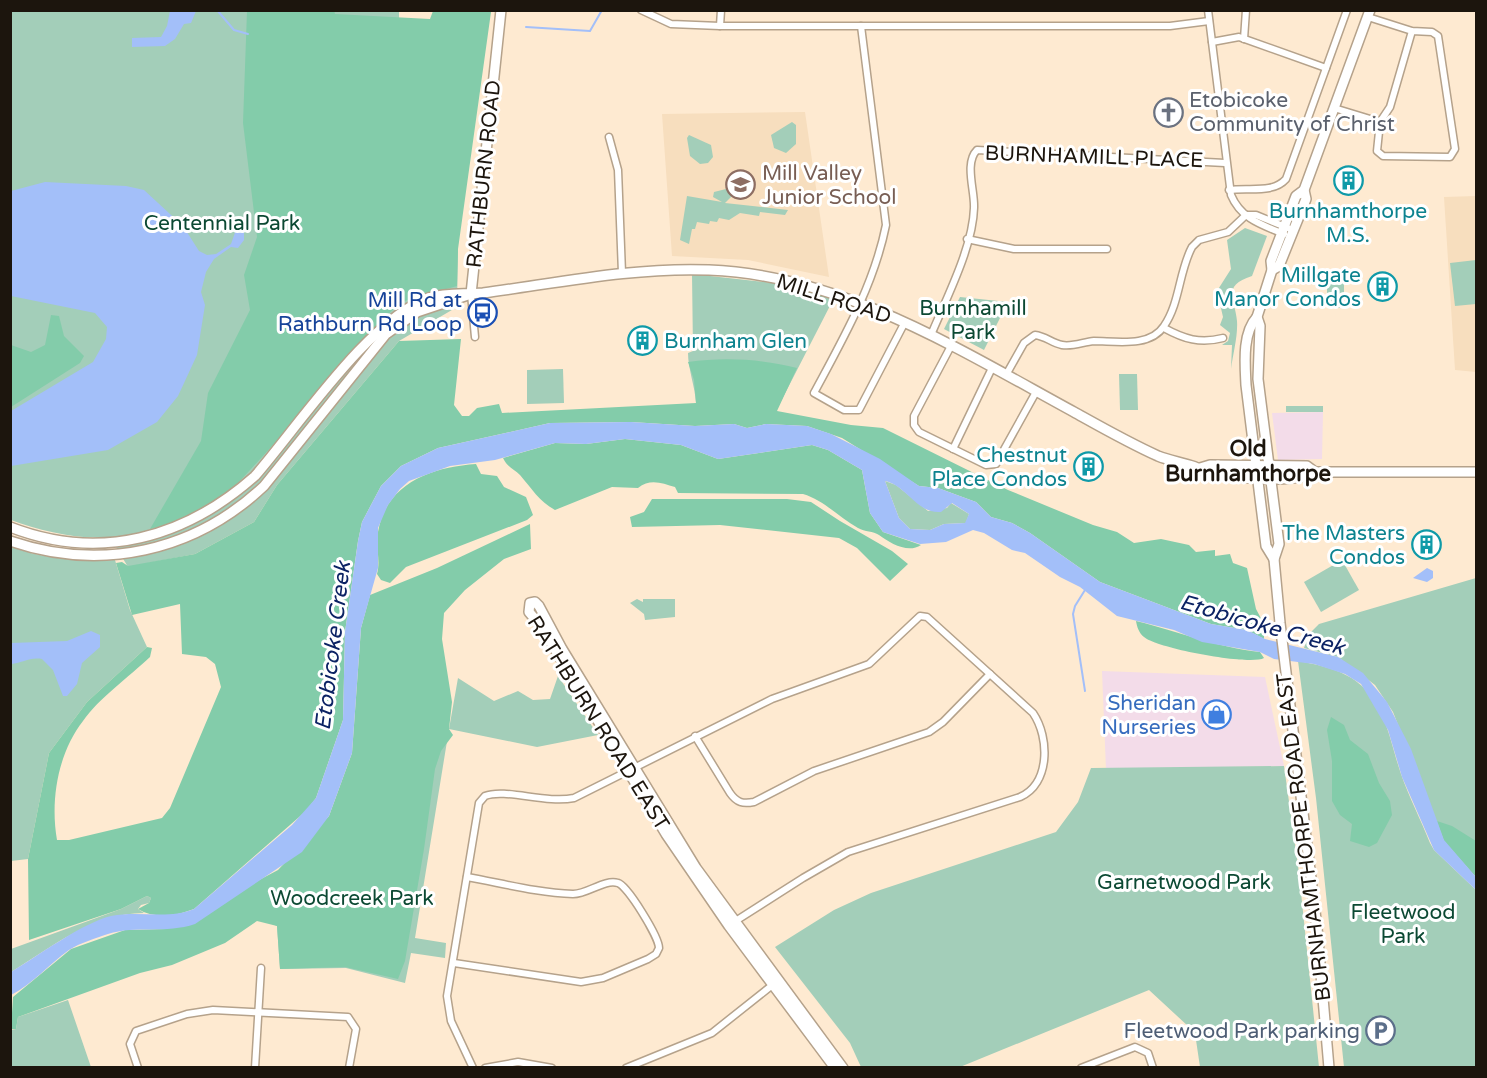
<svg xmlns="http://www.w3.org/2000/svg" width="1487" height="1078" viewBox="0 0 1487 1078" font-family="'Varela Round',sans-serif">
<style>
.commercial{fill:#f3dce9}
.built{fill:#f7debe}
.green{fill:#a3ceb9}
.forest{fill:#83ccaa}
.water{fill:#a3bff9;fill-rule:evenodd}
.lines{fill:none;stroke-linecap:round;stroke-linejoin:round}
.stream{stroke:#a3bff9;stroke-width:2}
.street-casing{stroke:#b5a28b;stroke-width:9}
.secondary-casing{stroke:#b5a28b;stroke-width:12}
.street{stroke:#fff;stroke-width:6}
.secondary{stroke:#fff;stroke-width:9}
.labels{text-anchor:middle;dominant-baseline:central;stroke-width:6;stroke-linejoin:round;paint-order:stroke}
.worship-label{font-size:21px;fill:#5b616d;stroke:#fff;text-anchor:start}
.street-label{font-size:21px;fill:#1c150d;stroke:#fff}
.education-label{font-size:21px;fill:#785e54;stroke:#fff;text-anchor:start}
.culture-label{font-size:21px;fill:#0d838f;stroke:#fff;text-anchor:end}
.park-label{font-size:21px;fill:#0c4933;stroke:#fff}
.transit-label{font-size:21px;fill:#164399;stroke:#fff;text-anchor:end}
.shop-label{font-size:21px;fill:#366cbe;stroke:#fff;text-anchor:end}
.service-label{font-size:21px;fill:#4e5e75;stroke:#fff;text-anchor:end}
.neighbourhood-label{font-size:22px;font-weight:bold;fill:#1c150d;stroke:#fff}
.water-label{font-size:22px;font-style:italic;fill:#0c2364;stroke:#fff}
</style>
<rect width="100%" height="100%" fill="#feead1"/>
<g class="commercial">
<polygon points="1323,412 1322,459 1278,460 1272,413"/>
<polygon points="1102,671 1265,677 1284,766 1106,769"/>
</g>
<g class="built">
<polygon points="805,112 829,277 748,260 672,256 662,114"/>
<polygon points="1476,196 1476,372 1455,370 1444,197"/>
</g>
<g class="green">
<path d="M399 10V25L458 249 457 307 399 341 277 485 254 522 195 554 128 567 110 537C79 540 40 531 11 520L10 11Z"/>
<polygon points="792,122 796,125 796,144 786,153 774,148 771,135"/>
<polygon points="689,135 711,145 713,157 708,163 700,164 690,156 687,138"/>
<polygon points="726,189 733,195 725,203 788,210 785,215 760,212 759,216 740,213 729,220 719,218 717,222 710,221 709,224 697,222 695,229 692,229 689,244 680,240 687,196 722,202 713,197 714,192"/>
<path d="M1245 228 1267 236 1252 276C1221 286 1235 299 1237 321 1238 336 1233 354 1231 369L1232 345H1222L1228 341 1230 333 1220 325 1223 317 1217 291 1231 269 1227 240Z"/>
<polygon points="1476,260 1476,304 1455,306 1450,263"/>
<polygon points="1327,273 1344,273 1344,305 1341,308 1330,308 1327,304"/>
<path d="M692 274 774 283 834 298 776 411 696 403C695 386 688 369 688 353L693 351Z"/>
<polygon points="960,297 1008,302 984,350 944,329"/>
<polygon points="563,369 564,403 527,404 527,370"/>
<polygon points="1119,374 1137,374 1138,410 1120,410"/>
<rect x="1286" y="406" width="37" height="6"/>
<polygon points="885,481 896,485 928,511 947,508 951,503 969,514 966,523 944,524 930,530 910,529 899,518"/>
<path d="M10 546C45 560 78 561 115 560L130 610 147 647 87 702 49 753 28 859 11 861Z"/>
<polygon points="1342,560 1359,590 1321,612 1304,582"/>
<polygon points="1476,578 1476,877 1444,841 1393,712 1375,685 1338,657 1304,648 1309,634 1319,624"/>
<polygon points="637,599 643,602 643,599 675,599 675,617 645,620 644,614 630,603"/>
<path d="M1298 661C1319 665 1345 670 1362 686 1386 707 1391 745 1401 774 1409 797 1421 820 1430 843L1434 850 1476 890V1067H1344L1316 798Z"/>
<polygon points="558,676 598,735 537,747 449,729 415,938 446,943 445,958 411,953 405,983 346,968 280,969 277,926 270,923 449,729 458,678 494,701 518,691 533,700 550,699"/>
<polygon points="1284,766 1299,873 1319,1067 1200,1067 1196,1040 1189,1027 1149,990 960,1067 861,1067 850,1043 775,947 834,910 871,893 1056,832 1078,802 1091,768"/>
<path d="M147 896 151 898 149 903 141 905 138 909 144 913C93 913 52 947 11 972V949L121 909Z"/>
<polygon points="68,1000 91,1067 11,1067 10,1030 16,1029 18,1017"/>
</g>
<g class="forest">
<polygon points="334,10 335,14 430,19 433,11 491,12 458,249 457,286 401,302 380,322 309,406 226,496 189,519 150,529 201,441 208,393 250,310 244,275 257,237 243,123 247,11"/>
<polygon points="51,315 59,316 64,336 84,356 80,363 11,407 11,345 31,352 45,345"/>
<path d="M461 339 454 405 462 416H469L477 408 499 404 502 413 696 403 694 380 688 362C724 357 762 359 797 368L777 411 851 425 883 428 1008 490 1093 525 1117 532 1134 543 1161 539 1189 545 1196 552 1215 550V556L1230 554 1233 563 1247 568 1256 609 1264 624V639L1247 630 1211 624 1100 582 1030 533 1012 523 991 517 976 502 938 488 919 486 842 438 807 426 766 424 747 428 734 424 695 426 631 422 550 423 438 448 401 466 381 486 362 522 358 541 345 632 343 720 316 798 306 811 194 909C176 916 154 919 138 909L149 903 151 898 147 896 121 909 29 940 28 859 49 753 87 702 147 647 152 648 150 657C129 677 99 698 83 721 58 753 50 800 57 840H69L162 818 170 808 221 687 215 664 206 657 182 654 180 604 132 615 116 563 122 562 128 566 195 554 254 522 277 485 399 341Z"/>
<path d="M625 439 681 445 718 459 812 445 828 450 862 470 870 513 883 532 921 545C908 554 890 543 879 535 873 531 865 532 858 528 838 517 824 500 803 494L678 493 675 487C662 483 650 478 638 488L612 487 555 510C539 501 532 489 520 475 514 469 507 467 503 458L555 443 586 444Z"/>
<path d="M476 464 481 474 497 476 504 487 526 497 533 515 527 520 406 567 390 583 381 580 377 574C381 560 375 546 378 532 386 483 432 467 476 464Z"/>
<polygon points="652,499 787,499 811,502 840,521 892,551 908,564 890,581 857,548 839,538 720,525 632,527 630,517 644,512"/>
<polygon points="530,524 531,549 504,559 465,590 444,613 442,639 452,702 449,729 453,735 441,751 435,769 424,849 405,961 398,979 345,967 280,969 277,926 257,921 225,943 172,965 140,973 18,1017 16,1029 11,1029 13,997 71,949 125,930 166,929 278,870 329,816 352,753 361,628 370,595 437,568"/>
<path d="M1136 621C1180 632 1215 647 1260 652L1264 658C1250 666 1156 648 1144 637 1139 633 1137 627 1136 621Z"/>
<polygon points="1331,717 1344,725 1350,740 1368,754 1379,783 1390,801 1392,815 1377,843 1369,847 1350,841 1352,824 1340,815 1332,801 1332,761 1327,730"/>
<polygon points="1437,821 1452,826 1476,841 1476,877 1444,841"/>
</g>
<g class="water">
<polygon points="170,11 196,11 191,23 184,24 175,39 165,46 132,47 132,38 161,37 167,26"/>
<polygon points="45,182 126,186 144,190 183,226 199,251 207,255 216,254 231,244 239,221 244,223 244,240 238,248 231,247 214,259 206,272 201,292 205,305 197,355 178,396 157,422 108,450 11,466 11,411 93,362 106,339 107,327 95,313 11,296 11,191"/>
<path d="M631 422 695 426 734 424 747 428 766 424 807 426 831 434 880 459 919 486 938 488 976 502 991 517 1012 523 1030 533 1100 582 1211 624 1247 630 1265 639 1338 657 1363 673 1387 702 1411 749 1444 840 1476 877V890L1434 850 1402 777 1388 730 1361 684 1345 674 1314 664 1274 659 1260 652 1202 642 1174 630 1117 616 1080 587 1060 577 1025 553 1012 550 984 533 973 530 946 542 920 544 883 532 870 513 862 470 828 450 812 445 718 459 681 445 625 439 586 444 555 443 495 460 450 466 409 481 400 489 388 505 378 528V568L361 628 352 753 329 816 302 852 195 924C166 934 136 925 108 934 96 938 80 943 69 950 49 964 33 984 11 995V972C38 956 82 923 111 916 140 910 167 920 194 909L292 825 316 798 343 720 345 632 358 541 362 522 381 486 401 466 438 448 550 423ZM885 481C906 485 917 514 941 512L952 503 969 514 965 523 944 524 930 530 910 529 899 518Z"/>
<polygon points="1427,568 1433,571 1433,578 1427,582 1413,578"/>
<path d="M91 631 100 635V647L82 663 77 684 67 696H63L53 670 42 659C29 657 23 663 11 664V643L67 641Z"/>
</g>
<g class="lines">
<g class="stream">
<polyline points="217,10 234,30 248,34"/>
<polyline points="526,27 590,31 602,10"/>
<polyline points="1085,590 1075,606 1073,614 1085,691"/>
</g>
<defs>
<g id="street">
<polyline points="641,10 671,24 720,26 1170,26 1209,21"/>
<path d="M1208 10 1231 195C1241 219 1262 225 1284 234"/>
<polyline points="1368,17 1412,31 1432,32 1438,36 1455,149 1450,157 1383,156 1377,151 1380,122 1390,107 1412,31"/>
<polyline points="720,26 721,10"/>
<path d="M861 26 886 225C874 285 843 339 814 393L844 410H859L905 322"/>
<polyline points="1244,39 1246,10"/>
<polyline points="1212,42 1239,37 1326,68"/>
<polyline points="1334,108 1380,122"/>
<polyline points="609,137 618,170 622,273"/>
<path d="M1229 190C1248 187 1273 194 1286 179L1347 10"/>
<polyline points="1246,215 1256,215 1288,228"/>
<polyline points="967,239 1014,249 1107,249"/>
<polyline points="471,294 475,337"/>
<path d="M1164 328C1184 339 1200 344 1223 338"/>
<path d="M931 335C946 299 973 247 974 208 975 191 964 163 977 150L1225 163"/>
<polyline points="951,346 914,416 914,425 919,432 986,465 996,464 1036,392"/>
<path d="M1006 375 1024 343 1035 335C1045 336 1052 343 1062 345 1073 347 1083 342 1094 341 1115 341 1150 348 1164 326 1180 303 1179 271 1192 247L1199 240 1228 232 1246 215"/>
<polyline points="953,449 992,368"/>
<path d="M695 736 730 793C737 803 743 804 754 802L814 771 929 732 943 722 990 674"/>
<path d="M454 963 581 982 603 978 648 959 656 954 659 948C659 937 627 885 618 883 604 879 588 894 573 894 538 893 501 883 467 877"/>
<polyline points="138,1068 130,1044 136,1031 187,1014 213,1010 348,1017 356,1029 349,1068"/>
<polyline points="255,1068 261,968"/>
<path d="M473 1068 451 1021 447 996 479 803 485 796C505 788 546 804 574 798L772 699 869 664 920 616 927 617 1033 713C1050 738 1050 784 1020 797L848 852 803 878 734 922"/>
<polyline points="485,1068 518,1062 552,1068"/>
<polyline points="626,1068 712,1033 775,983"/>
<polyline points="1081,1068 1135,1047 1148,1053 1153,1068"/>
</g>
<g id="secondary">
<polyline points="1272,270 1279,266 1306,199 1304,190"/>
<polyline points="471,294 501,10"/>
<path d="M1257 317C1242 333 1245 364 1246 385L1266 546 1274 559"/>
<polyline points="1200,468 1210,465 1307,466 1315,472"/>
<path d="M10 527C100 562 185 538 255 476 297 428 371 317 429 298 448 292 464 295 483 293 558 283 633 267 709 270 842 275 960 350 1074 412 1101 427 1129 443 1158 456 1175 463 1195 463 1209 475 1237 476 1291 485 1315 472H1476"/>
<path d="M10 541C101 572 194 552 264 486L386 334 417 312 471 294"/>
<polyline points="835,1068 729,926 666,834 541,626 529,612 530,603 535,602 539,606 562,649 696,868 843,1068"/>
<polyline points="1329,1068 1317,928 1280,623 1274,559 1279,544 1258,379 1260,326 1257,317 1272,270 1271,261 1296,196 1304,190 1370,10"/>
</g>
</defs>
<use href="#street" class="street-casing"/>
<use href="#secondary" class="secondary-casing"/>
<use href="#street" class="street"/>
<use href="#secondary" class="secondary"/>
</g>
<defs>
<symbol id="church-ring" viewBox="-11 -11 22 22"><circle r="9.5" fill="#fff" stroke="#6b7280" stroke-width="1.5"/><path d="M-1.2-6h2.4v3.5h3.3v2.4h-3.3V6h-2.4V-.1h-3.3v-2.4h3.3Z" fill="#6b7280"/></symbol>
<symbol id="building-ring" viewBox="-11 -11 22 22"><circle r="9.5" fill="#fff" stroke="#0f9aa8" stroke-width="1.5"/><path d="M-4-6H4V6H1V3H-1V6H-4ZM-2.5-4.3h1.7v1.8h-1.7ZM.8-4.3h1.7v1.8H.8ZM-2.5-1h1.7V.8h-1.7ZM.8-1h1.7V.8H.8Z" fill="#0f9aa8"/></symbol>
<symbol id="school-ring" viewBox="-11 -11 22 22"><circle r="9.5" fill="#fff" stroke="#8d6e63" stroke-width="1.5"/><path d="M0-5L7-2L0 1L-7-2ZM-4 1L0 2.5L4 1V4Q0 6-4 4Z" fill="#8d6e63"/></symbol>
<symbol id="bus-ring" viewBox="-11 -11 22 22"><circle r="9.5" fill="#fff" stroke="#1a4fb4" stroke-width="1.5"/><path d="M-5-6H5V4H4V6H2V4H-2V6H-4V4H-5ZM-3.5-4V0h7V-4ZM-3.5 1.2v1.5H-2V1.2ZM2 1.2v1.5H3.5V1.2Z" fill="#1a4fb4"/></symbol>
<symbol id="shop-ring" viewBox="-11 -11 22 22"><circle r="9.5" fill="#fff" stroke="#3f7fe0" stroke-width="1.5"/><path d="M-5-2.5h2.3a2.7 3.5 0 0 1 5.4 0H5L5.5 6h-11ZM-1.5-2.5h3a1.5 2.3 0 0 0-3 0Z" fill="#3f7fe0"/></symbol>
<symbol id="parking-ring" viewBox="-11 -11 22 22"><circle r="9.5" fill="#fff" stroke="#5c6f8a" stroke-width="1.5"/><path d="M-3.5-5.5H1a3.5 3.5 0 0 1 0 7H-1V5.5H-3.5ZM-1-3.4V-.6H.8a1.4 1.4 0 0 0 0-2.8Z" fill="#5c6f8a"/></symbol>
</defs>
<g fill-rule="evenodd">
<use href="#church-ring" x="1152" y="96" width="33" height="33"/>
<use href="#building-ring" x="1332" y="164" width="33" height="33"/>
<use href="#school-ring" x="724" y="168" width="33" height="33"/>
<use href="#building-ring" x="1366" y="270" width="33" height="33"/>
<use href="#bus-ring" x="466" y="296" width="33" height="33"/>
<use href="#building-ring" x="626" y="324" width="33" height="33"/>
<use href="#building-ring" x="1072" y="450" width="33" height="33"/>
<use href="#building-ring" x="1410" y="528" width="33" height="33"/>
<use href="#shop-ring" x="1200" y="698" width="33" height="33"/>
<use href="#parking-ring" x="1364" y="1014" width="33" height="33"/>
</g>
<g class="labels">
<g class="worship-label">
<text x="1189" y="100">Etobicoke<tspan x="1189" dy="24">Community of Christ</tspan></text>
</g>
<g class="street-label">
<text transform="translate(1094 157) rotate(2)">BURNHAMILL PLACE</text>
<text transform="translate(484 174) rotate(-84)">RATHBURN ROAD</text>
<text transform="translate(834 299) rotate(18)">MILL ROAD</text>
<text transform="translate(598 723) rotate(58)">RATHBURN ROAD EAST</text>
<text transform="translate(1304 837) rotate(-97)">BURNHAMTHORPE ROAD EAST</text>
</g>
<g class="education-label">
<text x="762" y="173">Mill Valley<tspan x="762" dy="24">Junior School</tspan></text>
</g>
<g class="culture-label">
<text x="1348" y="211" text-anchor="middle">Burnhamthorpe<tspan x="1348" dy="24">M.S.</tspan></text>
<text x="1361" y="275">Millgate<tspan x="1361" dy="24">Manor Condos</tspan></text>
<text x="664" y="341" text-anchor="start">Burnham Glen</text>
<text x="1067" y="455">Chestnut<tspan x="1067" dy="24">Place Condos</tspan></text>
<text x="1405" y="533">The Masters<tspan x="1405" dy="24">Condos</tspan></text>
</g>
<g class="park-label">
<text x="222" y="223">Centennial Park</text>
<text x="973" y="308">Burnhamill<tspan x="973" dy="24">Park</tspan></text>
<text x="1184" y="882">Garnetwood Park</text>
<text x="352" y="898">Woodcreek Park</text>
<text x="1403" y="912">Fleetwood<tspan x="1403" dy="24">Park</tspan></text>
</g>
<g class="transit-label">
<text x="462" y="300">Mill Rd at<tspan x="462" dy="24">Rathburn Rd Loop</tspan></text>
</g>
<g class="shop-label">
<text x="1196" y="703">Sheridan<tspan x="1196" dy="24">Nurseries</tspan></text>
</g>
<g class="service-label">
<text x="1360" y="1031">Fleetwood Park parking</text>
</g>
<g class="neighbourhood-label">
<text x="1248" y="449">Old<tspan x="1248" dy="25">Burnhamthorpe</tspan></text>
</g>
<g class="water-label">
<text transform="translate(1262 625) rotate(16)">Etobicoke Creek</text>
<text transform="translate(333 646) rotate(-83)">Etobicoke Creek</text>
</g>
</g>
<rect width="1487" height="1078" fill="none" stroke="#1c150d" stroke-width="24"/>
</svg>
